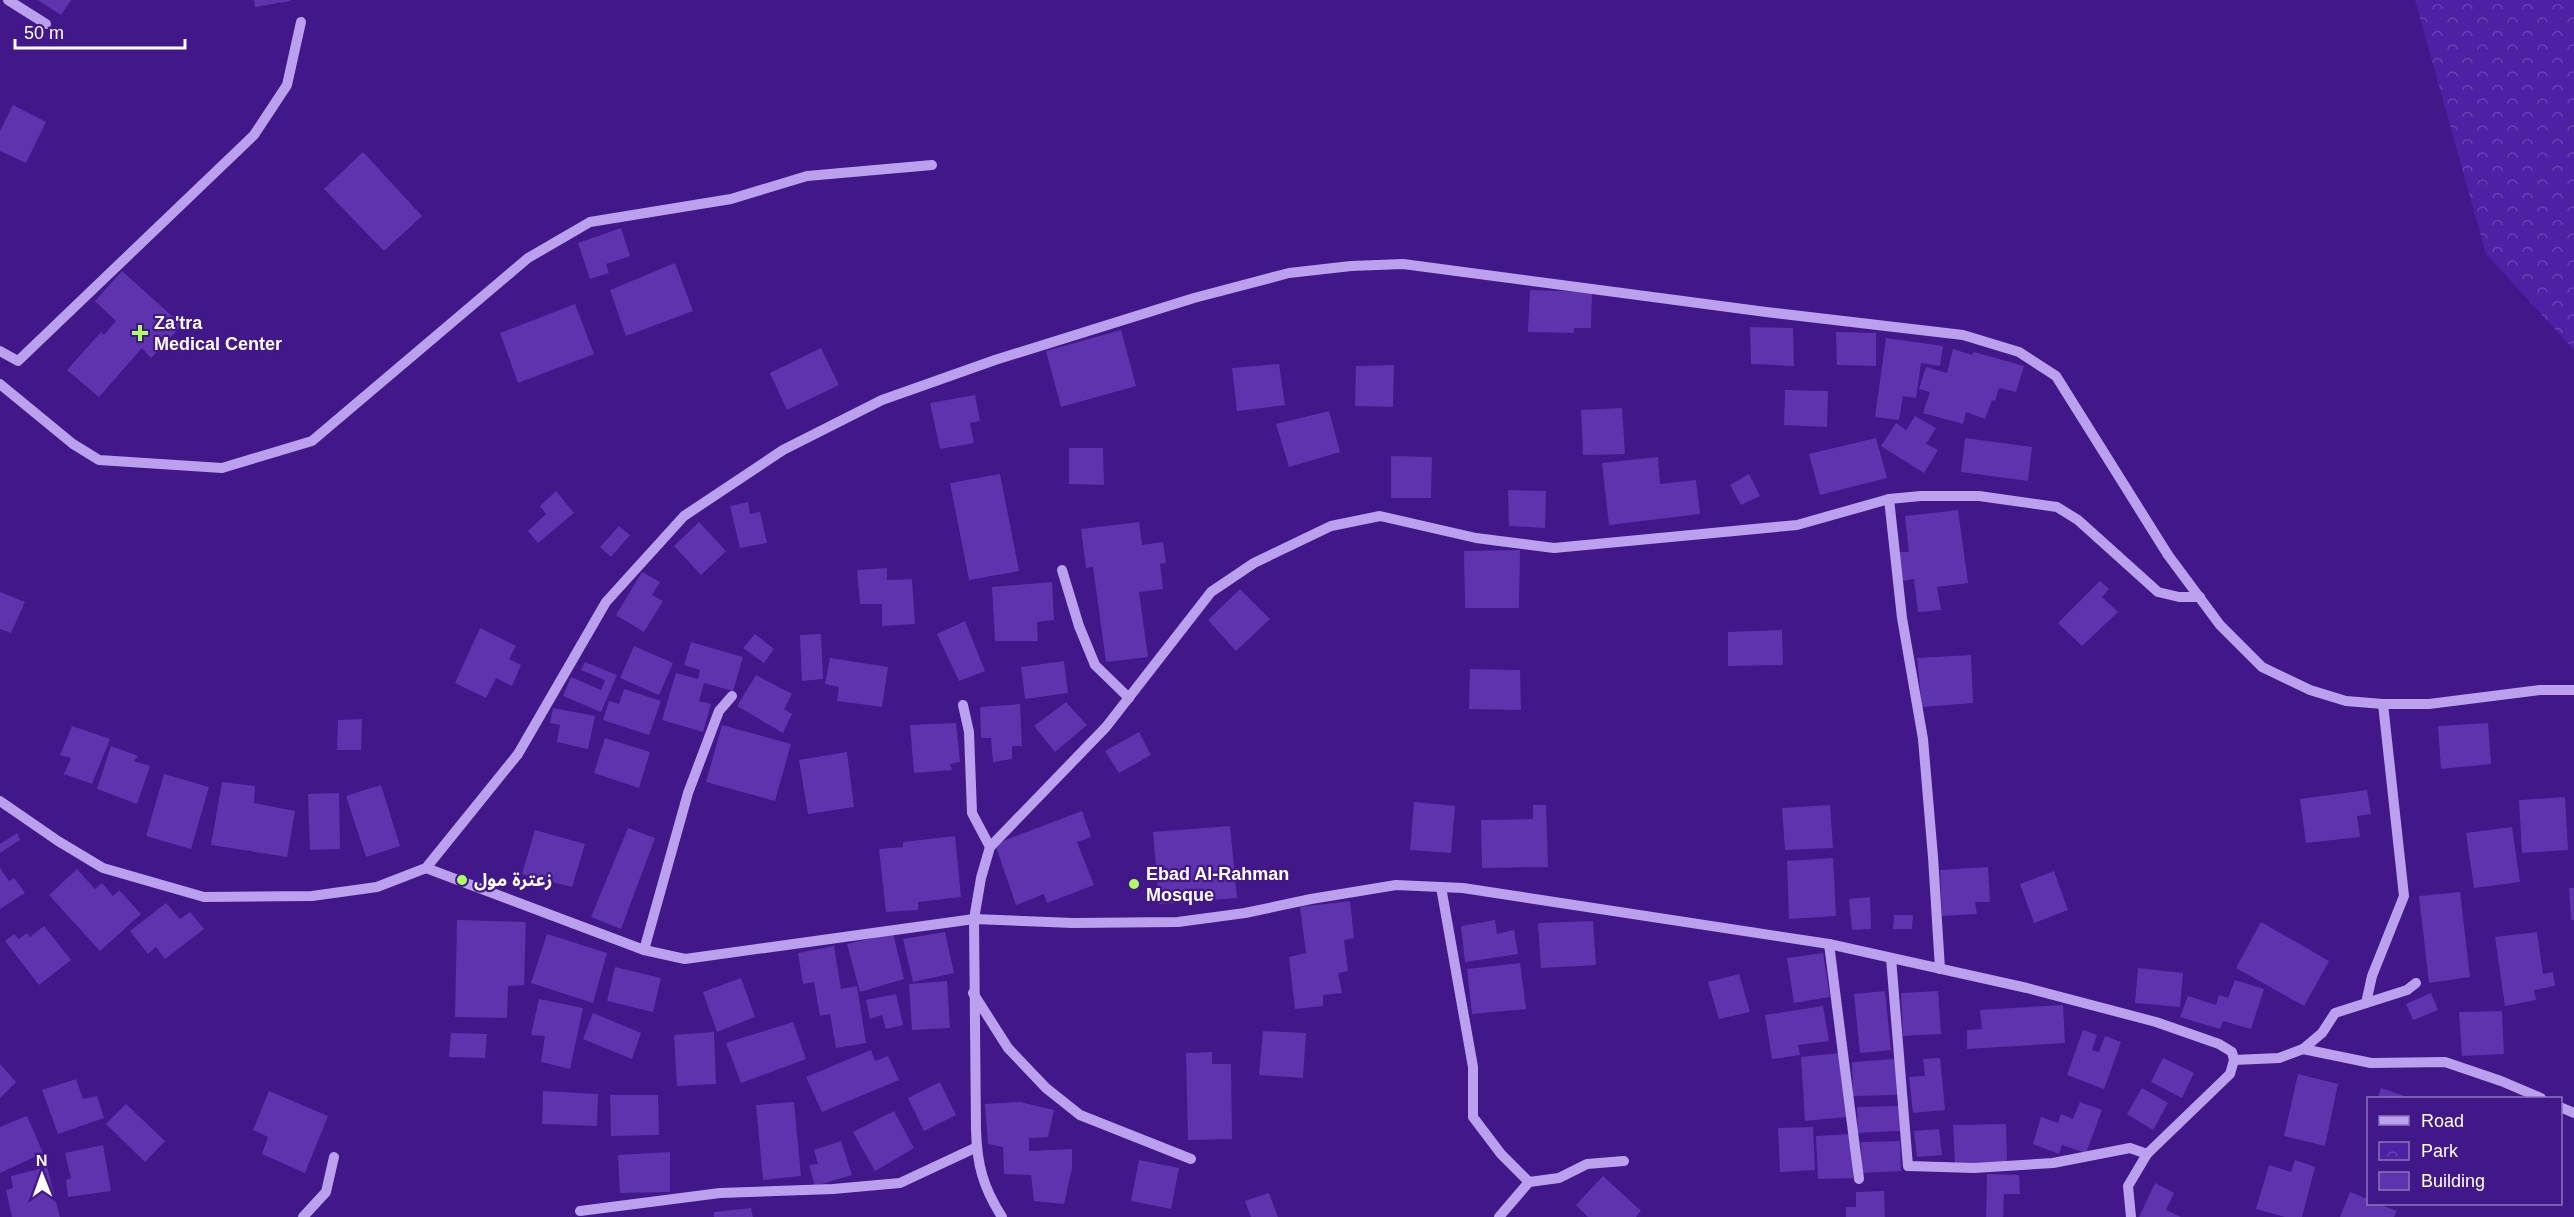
<svg xmlns="http://www.w3.org/2000/svg" width="2574" height="1217" viewBox="0 0 2574 1217" font-family="Arial,'Noto Sans Arabic',sans-serif">
<style>
.park{fill:url(#park-crowns)}
.building{fill:#5e33ad}
.lines{fill:none;stroke-linecap:round;stroke-linejoin:round}
.minor{stroke:#bba0ee;stroke-width:10}
.poi-dot{fill:#acff5c;stroke:#411789;stroke-width:2}
.labels{text-anchor:middle;dominant-baseline:central;stroke-width:4.5;stroke-linejoin:round;paint-order:stroke}
.poi-label{font-size:18px;font-weight:bold;fill:#fff;stroke:#411789;text-anchor:start}
</style>
<defs>
<pattern id="park-crowns" width="20" height="18" patternUnits="userSpaceOnUse" patternTransform="scale(1.5)"><rect width="20" height="18" fill="#4e20a3"/><path d="M2 6a3 3 0 1 1 6 0M12 15a3 3 0 1 1 6 0" fill="none" stroke="#6941b1"/></pattern>
</defs>
<rect width="100%" height="100%" fill="#411789"/>
<polygon class="park" points="2415,0 2574,0 2574,350 2486,254"/>
<g class="building">
<polygon points="38,0 71,0 61,15"/>
<polygon points="254,0 290,0 290,1 255,7"/>
<polygon points="13,105 46,122 26,163 0,151 0,131"/>
<polygon points="363,152 422,216 384,251 324,189"/>
<polygon points="621,228 630,256 606,264 609,273 590,279 578,243"/>
<polygon points="675,263 693,311 626,336 610,290"/>
<polygon points="122,271 182,325 151,358 142,348 99,397 67,370 101,332 104,335 116,321 95,301"/>
<polygon points="1530,290 1592,292 1591,328 1574,328 1574,333 1528,332"/>
<polygon points="575,304 594,354 518,383 500,333"/>
<polygon points="1750,327 1793,328 1794,366 1751,364"/>
<polygon points="1121,330 1136,386 1061,407 1046,351"/>
<polygon points="1836,332 1876,333 1876,366 1837,365"/>
<polygon points="1886,338 1943,346 1940,366 1921,363 1916,398 1903,396 1899,420 1875,417"/>
<polygon points="821,348 839,385 787,410 770,373"/>
<polygon points="1953,349 1972,355 1974,352 2024,366 2016,392 1999,388 1995,401 1992,400 1985,419 1966,412 1963,424 1923,413 1930,392 1919,389 1926,367 1947,373"/>
<polygon points="1279,364 1285,405 1237,411 1232,368"/>
<polygon points="1394,365 1393,407 1355,406 1356,366"/>
<polygon points="1785,390 1828,391 1827,427 1784,425"/>
<polygon points="975,395 980,421 970,423 974,443 940,449 930,403"/>
<polygon points="1622,408 1625,454 1583,455 1581,410"/>
<polygon points="1329,411 1340,452 1289,467 1276,424"/>
<polygon points="1915,416 1936,428 1926,444 1938,450 1924,473 1881,446 1896,423 1906,430"/>
<polygon points="1876,438 1887,478 1820,495 1809,454"/>
<polygon points="1965,438 2032,447 2028,481 1961,472"/>
<polygon points="1069,448 1103,448 1104,485 1069,484"/>
<polygon points="1391,456 1432,457 1431,498 1391,498"/>
<polygon points="1658,457 1660,484 1696,480 1700,514 1609,525 1602,463"/>
<polygon points="1000,474 1019,571 969,580 950,483"/>
<polygon points="1749,474 1760,496 1741,505 1730,485"/>
<polygon points="1508,490 1546,491 1545,528 1509,526"/>
<polygon points="556,491 574,513 538,543 528,531 546,514 540,506"/>
<polygon points="748,502 750,514 760,512 767,543 740,548 730,506"/>
<polygon points="1958,510 1968,583 1937,587 1941,610 1918,612 1914,579 1902,581 1898,552 1909,552 1905,516"/>
<polygon points="699,522 726,551 701,575 674,546"/>
<polygon points="1139,522 1142,545 1163,542 1166,563 1160,564 1163,589 1139,592 1148,657 1106,662 1093,567 1086,568 1081,529"/>
<polygon points="619,526 630,535 611,557 600,547"/>
<polygon points="1520,550 1519,608 1465,608 1464,551"/>
<polygon points="887,568 887,580 912,579 915,624 882,626 882,604 860,604 857,570"/>
<polygon points="642,572 660,582 652,595 663,601 644,632 616,615"/>
<polygon points="2100,581 2109,589 2102,597 2118,612 2082,646 2058,623"/>
<polygon points="1052,582 1054,620 1037,622 1038,641 995,641 992,587"/>
<polygon points="1240,589 1270,619 1236,651 1208,620"/>
<polygon points="0,592 25,602 11,633 0,629"/>
<polygon points="965,621 985,671 959,681 937,634"/>
<polygon points="480,628 516,646 509,659 521,665 512,686 496,678 486,698 455,683"/>
<polygon points="1782,630 1783,665 1728,666 1728,632"/>
<polygon points="755,634 774,649 764,663 743,648"/>
<polygon points="821,634 823,679 802,681 800,635"/>
<polygon points="691,642 743,657 733,691 704,683 699,701 711,704 703,732 662,720 676,673 698,679 700,670 684,665"/>
<polygon points="634,646 673,663 659,695 620,678"/>
<polygon points="1971,655 1973,703 1922,707 1917,658"/>
<polygon points="830,658 888,667 882,707 837,701 839,687 825,684"/>
<polygon points="1064,661 1068,693 1025,699 1021,667"/>
<polygon points="585,662 617,675 601,712 563,696 571,677 601,690 605,680 581,670"/>
<polygon points="1470,669 1520,670 1521,710 1469,709"/>
<polygon points="756,675 792,694 784,709 792,714 783,733 737,706"/>
<polygon points="624,689 661,701 649,735 603,720 609,701 619,704"/>
<polygon points="1066,702 1087,725 1055,752 1034,726"/>
<polygon points="1020,704 1022,746 1012,746 1012,759 993,762 991,738 981,738 980,707"/>
<polygon points="553,708 595,716 588,749 557,742 560,725 550,723"/>
<polygon points="362,719 361,750 337,750 338,720"/>
<polygon points="956,723 960,762 950,764 952,770 914,773 910,725"/>
<polygon points="2488,723 2491,764 2441,769 2438,726"/>
<polygon points="722,725 791,744 775,801 706,782"/>
<polygon points="72,726 110,739 92,784 64,774 71,758 60,755"/>
<polygon points="1139,732 1151,755 1119,773 1105,751"/>
<polygon points="605,738 650,752 639,788 594,773"/>
<polygon points="111,746 138,756 134,761 150,766 137,804 97,789"/>
<polygon points="847,752 854,807 808,814 799,760"/>
<polygon points="164,774 209,787 191,849 146,836"/>
<polygon points="222,782 255,786 254,803 295,811 287,857 211,845"/>
<polygon points="381,785 400,846 366,857 346,796"/>
<polygon points="2367,790 2371,814 2357,816 2360,837 2306,843 2300,799"/>
<polygon points="339,793 340,849 310,850 308,794"/>
<polygon points="2565,797 2568,850 2522,853 2519,800"/>
<polygon points="1414,802 1455,806 1451,853 1410,850"/>
<polygon points="1533,805 1546,805 1548,867 1482,868 1481,820 1533,819"/>
<polygon points="1830,805 1833,848 1785,850 1782,808"/>
<polygon points="1082,811 1091,837 1077,842 1094,885 1047,903 1044,894 1016,905 995,844"/>
<polygon points="1230,826 1237,898 1159,904 1153,832"/>
<polygon points="2512,827 2520,882 2474,888 2466,833"/>
<polygon points="628,828 655,838 621,929 591,917"/>
<polygon points="535,830 585,844 572,887 522,874"/>
<polygon points="17,833 20,840 0,853 0,844"/>
<polygon points="955,836 961,897 918,902 918,910 886,912 879,849 903,847 903,842"/>
<polygon points="1833,858 1836,916 1789,919 1787,861"/>
<polygon points="1988,867 1990,902 1975,902 1977,914 1942,916 1940,870"/>
<polygon points="0,868 9,881 14,878 25,893 0,909"/>
<polygon points="77,869 95,889 102,883 113,896 119,890 141,914 100,951 49,895"/>
<polygon points="2054,871 2068,910 2034,923 2020,884"/>
<polygon points="2569,888 2574,888 2574,920 2571,920"/>
<polygon points="2460,892 2470,977 2429,983 2419,896"/>
<polygon points="1870,897 1871,929 1852,930 1849,899"/>
<polygon points="1350,901 1354,938 1344,940 1348,971 1338,973 1342,993 1323,995 1323,1006 1295,1009 1289,957 1306,953 1300,907"/>
<polygon points="166,903 180,919 190,912 204,929 165,959 156,947 148,954 130,931"/>
<polygon points="1894,915 1913,915 1912,929 1893,929"/>
<polygon points="457,920 526,922 524,985 508,986 507,1018 455,1017"/>
<polygon points="1495,920 1497,934 1514,930 1518,954 1465,962 1461,926"/>
<polygon points="1593,921 1596,965 1541,968 1538,923"/>
<polygon points="2261,922 2329,961 2304,1006 2236,968"/>
<polygon points="44,926 71,960 39,985 5,941 14,934 19,939 27,933 30,937"/>
<polygon points="945,932 954,973 913,982 903,939"/>
<polygon points="2537,932 2543,974 2553,972 2555,986 2534,990 2536,1000 2505,1006 2495,937"/>
<polygon points="893,933 904,979 860,992 847,944"/>
<polygon points="547,934 607,953 593,1003 531,983"/>
<polygon points="834,946 841,989 857,986 866,1043 836,1048 830,1014 820,1016 814,982 803,984 798,953"/>
<polygon points="1823,953 1830,997 1794,1003 1787,958"/>
<polygon points="1520,963 1526,1009 1472,1014 1467,969"/>
<polygon points="615,967 661,978 653,1012 607,1001"/>
<polygon points="2138,968 2183,973 2180,1007 2135,1003"/>
<polygon points="1739,974 1750,1012 1719,1019 1708,982"/>
<polygon points="741,978 755,1017 717,1032 703,992"/>
<polygon points="2235,980 2264,989 2251,1029 2223,1021 2220,1029 2180,1017 2188,996 2216,1005 2219,995 2228,998"/>
<polygon points="947,981 950,1028 912,1030 909,984"/>
<polygon points="1885,991 1891,1050 1860,1053 1854,994"/>
<polygon points="1938,991 1941,1034 1903,1036 1901,993"/>
<polygon points="2431,993 2438,1010 2413,1020 2406,1004"/>
<polygon points="896,994 903,1025 886,1029 882,1015 870,1019 866,1000"/>
<polygon points="539,999 583,1008 570,1069 541,1062 545,1036 531,1035"/>
<polygon points="2063,1005 2065,1043 1967,1049 1967,1030 1982,1029 1980,1010"/>
<polygon points="1823,1006 1829,1041 1798,1045 1800,1055 1772,1059 1765,1015"/>
<polygon points="2502,1011 2504,1054 2462,1056 2459,1012"/>
<polygon points="593,1013 641,1033 632,1059 583,1039"/>
<polygon points="793,1022 806,1059 741,1083 726,1043"/>
<polygon points="2083,1030 2097,1035 2092,1050 2099,1052 2105,1036 2121,1042 2104,1089 2067,1075"/>
<polygon points="1263,1031 1306,1033 1303,1078 1259,1075"/>
<polygon points="714,1032 716,1084 677,1086 674,1035"/>
<polygon points="451,1033 487,1034 485,1058 449,1057"/>
<polygon points="871,1050 875,1061 888,1056 899,1080 822,1112 806,1077"/>
<polygon points="1212,1052 1212,1064 1231,1064 1232,1139 1188,1140 1186,1053"/>
<polygon points="1840,1053 1846,1117 1805,1121 1801,1057"/>
<polygon points="1940,1058 1945,1110 1913,1113 1909,1077 1925,1076 1923,1059"/>
<polygon points="2163,1058 2194,1073 2182,1098 2151,1082"/>
<polygon points="1895,1059 1897,1095 1853,1096 1852,1062"/>
<polygon points="0,1064 16,1082 0,1098"/>
<polygon points="2298,1074 2338,1084 2325,1146 2284,1136"/>
<polygon points="76,1079 83,1099 97,1096 104,1118 58,1134 42,1090"/>
<polygon points="940,1082 956,1115 924,1131 908,1098"/>
<polygon points="2142,1088 2168,1103 2153,1130 2127,1114"/>
<polygon points="2381,1088 2410,1098 2378,1098"/>
<polygon points="269,1091 328,1116 305,1173 262,1154 268,1137 253,1130"/>
<polygon points="543,1091 598,1094 597,1126 542,1124"/>
<polygon points="610,1095 658,1095 659,1135 611,1136"/>
<polygon points="794,1102 801,1176 763,1180 756,1105"/>
<polygon points="1020,1102 1054,1110 1048,1137 1029,1138 1029,1151 1072,1149 1072,1168 1064,1204 1034,1201 1031,1175 1004,1174 1003,1147 988,1144 985,1104"/>
<polygon points="2080,1102 2102,1110 2086,1153 2062,1145 2059,1154 2033,1144 2041,1117 2058,1123 2061,1114 2073,1119"/>
<polygon points="126,1104 165,1141 145,1162 106,1124"/>
<polygon points="1899,1106 1900,1131 1858,1133 1857,1107"/>
<polygon points="894,1111 914,1148 875,1171 853,1132"/>
<polygon points="27,1116 43,1153 0,1173 0,1127"/>
<polygon points="2006,1124 2007,1163 1955,1164 1953,1125"/>
<polygon points="1813,1127 1815,1170 1780,1172 1778,1128"/>
<polygon points="1939,1129 1942,1155 1917,1157 1914,1131"/>
<polygon points="1851,1134 1853,1178 1818,1179 1816,1136"/>
<polygon points="841,1141 852,1175 815,1186 809,1165 818,1164 814,1150"/>
<polygon points="1900,1141 1901,1171 1862,1173 1861,1142"/>
<polygon points="103,1145 111,1191 68,1197 66,1180 71,1178 65,1153"/>
<polygon points="670,1152 670,1192 620,1193 618,1155"/>
<polygon points="1139,1160 1179,1168 1171,1209 1131,1201"/>
<polygon points="2295,1160 2315,1167 2302,1217 2285,1217 2256,1209 2269,1165 2291,1172"/>
<polygon points="47,1167 60,1217 12,1217 6,1190 13,1188 11,1176"/>
<polygon points="1987,1174 2019,1175 2020,1194 2004,1194 2003,1217 1986,1217"/>
<polygon points="1603,1176 1641,1211 1636,1217 1588,1217 1576,1205"/>
<polygon points="2155,1183 2174,1193 2166,1210 2181,1217 2139,1217"/>
<polygon points="1884,1191 1885,1217 1846,1217 1846,1207 1856,1207 1856,1192"/>
<polygon points="2350,1192 2368,1199 2368,1204 2378,1204 2397,1211 2394,1217 2340,1217"/>
<polygon points="1269,1193 1278,1217 1251,1217 1245,1201"/>
<polygon points="751,1208 753,1217 714,1217 714,1212"/>
</g>
<g class="lines">
<g class="minor">
<polyline points="8,0 46,24"/>
<polyline points="0,351 18,361 254,135 287,85 301,22"/>
<polyline points="0,384 73,444 99,460 222,468 312,441 528,258 590,222 731,199 807,176 932,165"/>
<polyline points="1889,499 1902,618 1923,739 1933,857 1940,969"/>
<polyline points="1062,570 1079,626 1095,665 1129,698"/>
<polyline points="963,705 969,732 972,813 990,847"/>
<polyline points="0,801 58,841 103,868 204,897 312,896 377,887 426,868 518,754 606,602 684,516 783,450 882,400 995,360 1194,298 1289,273 1351,266 1403,264 1766,312 1963,335 2019,352 2056,376 2168,555 2220,625 2262,667 2310,690 2346,701 2383,704 2429,704 2540,690 2574,690"/>
<polyline points="426,868 644,950 685,959 974,919 1073,923 1178,922 1245,913 1311,899 1396,885 1463,888 1829,944 2027,988 2156,1022 2219,1044 2232,1052 2234,1060 2230,1074 2147,1154 2128,1186 2131,1217"/>
<polyline points="1441,887 1473,1067 1473,1117 1501,1154 1529,1182"/>
<polyline points="1829,944 1859,1179"/>
<polyline points="644,950 688,793 719,711 732,696"/>
<polyline points="1891,958 1908,1166 1974,1168 2053,1163 2130,1148 2147,1154"/>
<polyline points="973,993 1008,1048 1046,1088 1080,1115 1191,1159"/>
<polyline points="2366,1003 2372,976 2404,896 2383,704"/>
<polyline points="2303,1049 2322,1033 2335,1013 2407,990 2416,983"/>
<polyline points="2234,1060 2279,1058 2303,1049 2371,1063 2445,1062 2501,1081 2541,1098"/>
<polyline points="2560,1107 2574,1113"/>
<polyline points="580,1211 720,1193 833,1189 900,1183 977,1147"/>
<polyline points="303,1217 326,1192 334,1157"/>
<path d="M1002 1217C983 1187 977 1165 976 1130L974 919 981 878 990 847 1106 727 1211 592 1254 563 1331 526 1380 516 1476 538 1554 548 1797 525 1889 499 1921 496H1979L2057 507 2078 520 2158 592 2179 597H2200"/>
<polyline points="1499,1217 1529,1182 1559,1178 1587,1164 1624,1161"/>
</g>
</g>
<g class="poi-dot">
<path d="M137 324h6v6h6v6h-6v6h-6v-6h-6v-6h6z"/>
<circle cx="462" cy="880" r="6"/>
<circle cx="1134" cy="884" r="6"/>
</g>
<g class="labels">
<g class="poi-label">
<text x="154" y="323">Za'tra<tspan x="154" dy="21">Medical Center</tspan></text>
<text x="1146" y="874">Ebad Al-Rahman<tspan x="1146" dy="21">Mosque</tspan></text>
<text x="474" y="880">زعترة مول</text>
</g>
</g>
<rect x="2367" y="1097" width="195" height="108" fill="#411789" stroke="#8d74b8" stroke-width="1.5"/>
<rect x="2379" y="1116" width="30" height="9" fill="#bba0ee" stroke="#8d74b8" stroke-width="1.5"/>
<text x="2421" y="1127" font-size="18" fill="#ffffff">Road</text>
<rect x="2379" y="1142" width="30" height="18" fill="url(#park-crowns)" stroke="#8d74b8" stroke-width="1.5"/>
<text x="2421" y="1157" font-size="18" fill="#ffffff">Park</text>
<rect x="2379" y="1172" width="30" height="18" fill="#5e33ad" stroke="#8d74b8" stroke-width="1.5"/>
<text x="2421" y="1187" font-size="18" fill="#ffffff">Building</text>
<g transform="translate(42 1175) rotate(359)" stroke="#411789" stroke-width="4.5" paint-order="stroke">
<path d="M0-4.5L10 22L0 15L-10 22Z" fill="#ffffff"/>
<text y="-9" font-size="16" font-weight="bold" text-anchor="middle" fill="#ffffff">N</text>
</g>
<path d="M15 39v9h170v-9" fill="none" stroke="#ffffff" stroke-width="3"/>
<text x="24" y="39" font-size="18" fill="#ffffff" stroke="#411789" stroke-width="4.5" paint-order="stroke">50 m</text>
</svg>
